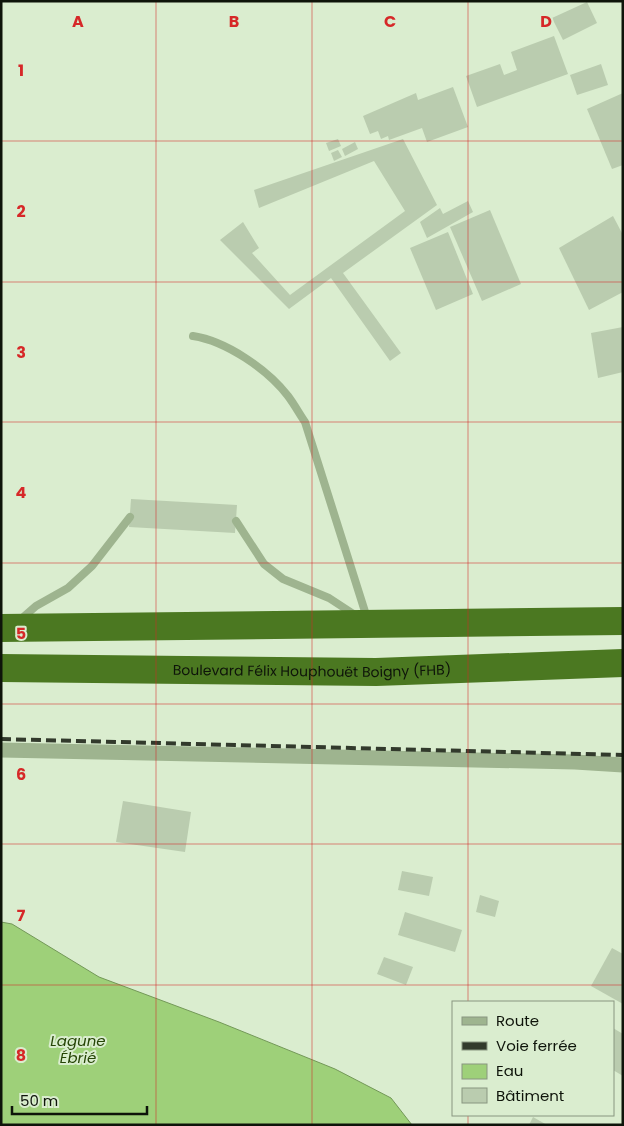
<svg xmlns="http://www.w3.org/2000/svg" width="624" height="1126" viewBox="0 0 624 1126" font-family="Poppins,sans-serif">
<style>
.water{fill:#9ed079;stroke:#739858}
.building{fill:#baccaf}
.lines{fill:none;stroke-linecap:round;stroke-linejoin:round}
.lane{stroke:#9eb48f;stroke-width:8}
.street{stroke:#9eb48f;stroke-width:15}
.highway{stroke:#4b7821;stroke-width:28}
.rail{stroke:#323a2c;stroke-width:4;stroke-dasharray:10 5;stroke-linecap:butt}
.grid{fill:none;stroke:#d62828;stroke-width:1;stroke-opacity:0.55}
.labels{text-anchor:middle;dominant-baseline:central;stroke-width:4;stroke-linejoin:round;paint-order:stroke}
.street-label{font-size:14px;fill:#0e140a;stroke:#daedcf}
.water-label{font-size:15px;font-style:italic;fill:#264506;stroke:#daedcf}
.grid-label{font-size:16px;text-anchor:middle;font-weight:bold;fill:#d62828;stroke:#daedcf;stroke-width:4;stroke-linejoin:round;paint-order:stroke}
</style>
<rect width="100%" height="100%" fill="#daedcf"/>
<polygon class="water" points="1,922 12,924 99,977 219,1022 335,1069 391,1098 412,1125 1,1125"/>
<g class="building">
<polygon points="587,2 597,23 563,40 552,18"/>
<polygon points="554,36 568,74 477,107 466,76 500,64 504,75 517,70 511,52"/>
<polygon points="601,64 608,85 577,95 570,75"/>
<polygon points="453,87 468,127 427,142 422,128 389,140 388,136 381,139 378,131 370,134 363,116 416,93 418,100"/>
<polygon points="623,93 623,165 612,169 587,109"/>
<polygon points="338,139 341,146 329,151 326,143"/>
<polygon points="403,139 437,205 343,273 401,353 390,361 331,278 289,309 220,240 243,222 259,248 252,253 290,295 405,211 374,161 259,208 254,190"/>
<polygon points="355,142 358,149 345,156 342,149"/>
<polygon points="338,150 342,157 334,161 331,153"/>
<polygon points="468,201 473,212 427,238 420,222 440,208 443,214"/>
<polygon points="490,210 521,284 482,301 450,227"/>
<polygon points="613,216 623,235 623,292 589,310 559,248"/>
<polygon points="448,232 473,294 436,310 410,248"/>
<polygon points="623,327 623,372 598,378 591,333"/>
<polygon points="131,499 237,505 235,533 129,527"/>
<polygon points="123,801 191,812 185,852 116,842"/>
<polygon points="402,871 433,877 429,896 398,890"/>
<polygon points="480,895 499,901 495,917 476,912"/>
<polygon points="405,912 462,930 455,952 398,935"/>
<polygon points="612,948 623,954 623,1004 591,986"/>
<polygon points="384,957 413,967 406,985 377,974"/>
<polygon points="613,1028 623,1034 623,1076 613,1070"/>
<polygon points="533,1117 547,1125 529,1125"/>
</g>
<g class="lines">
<g class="lane">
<path d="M193 336C226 341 267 369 288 396 294 404 299 413 305 422L367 618"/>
<polyline points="236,521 264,564 283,579 329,598 355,615"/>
<polyline points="20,620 36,606 68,588 92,566 130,517"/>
</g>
<polyline class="street" points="1,750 575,762 623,765"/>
<g class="highway">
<polyline points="1,628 623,621"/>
<path id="s1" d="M1 668 376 672 623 663"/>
</g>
<polyline class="rail" points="1,739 623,755"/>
</g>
<path class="grid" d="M156 1V1125M312 1V1125M468 1V1002M1 141H623M1 282H623M1 422H623M1 563H623M1 704H623M1 844H623M1 985H623M468 1115V1125"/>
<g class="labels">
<g class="street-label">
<text stroke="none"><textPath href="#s1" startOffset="311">Boulevard Félix Houphouët Boigny (FHB)</textPath></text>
</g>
<g class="water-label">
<text x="78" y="1040">Lagune<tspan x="78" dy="17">Ébrié</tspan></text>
</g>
</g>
<g class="grid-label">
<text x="78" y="27">A</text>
<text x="234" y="27">B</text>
<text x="390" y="27">C</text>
<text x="546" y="27">D</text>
<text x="21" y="76">1</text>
<text x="21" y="217">2</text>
<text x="21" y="358">3</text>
<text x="21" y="498">4</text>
<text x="21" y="639">5</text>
<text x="21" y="780">6</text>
<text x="21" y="921">7</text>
<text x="21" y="1061">8</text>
</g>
<rect width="624" height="1126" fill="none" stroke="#0e140a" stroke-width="5"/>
<rect x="452" y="1001" width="162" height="115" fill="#daedcf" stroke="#889680"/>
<rect x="462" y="1017" width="25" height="8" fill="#9eb48f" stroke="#889680"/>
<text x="496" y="1026" font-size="15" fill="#0e140a">Route</text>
<rect x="462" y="1042" width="25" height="8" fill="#323a2c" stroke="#889680"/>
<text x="496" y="1051" font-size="15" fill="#0e140a">Voie ferrée</text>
<rect x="462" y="1064" width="25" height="15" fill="#9ed079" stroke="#889680"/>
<text x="496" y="1076" font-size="15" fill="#0e140a">Eau</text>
<rect x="462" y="1088" width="25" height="15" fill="#baccaf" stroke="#889680"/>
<text x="496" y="1101" font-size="15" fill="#0e140a">Bâtiment</text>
<path d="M12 1106v8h135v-8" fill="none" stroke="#0e140a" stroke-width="2.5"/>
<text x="20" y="1106" font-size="15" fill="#0e140a" stroke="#daedcf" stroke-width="4" paint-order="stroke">50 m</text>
</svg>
